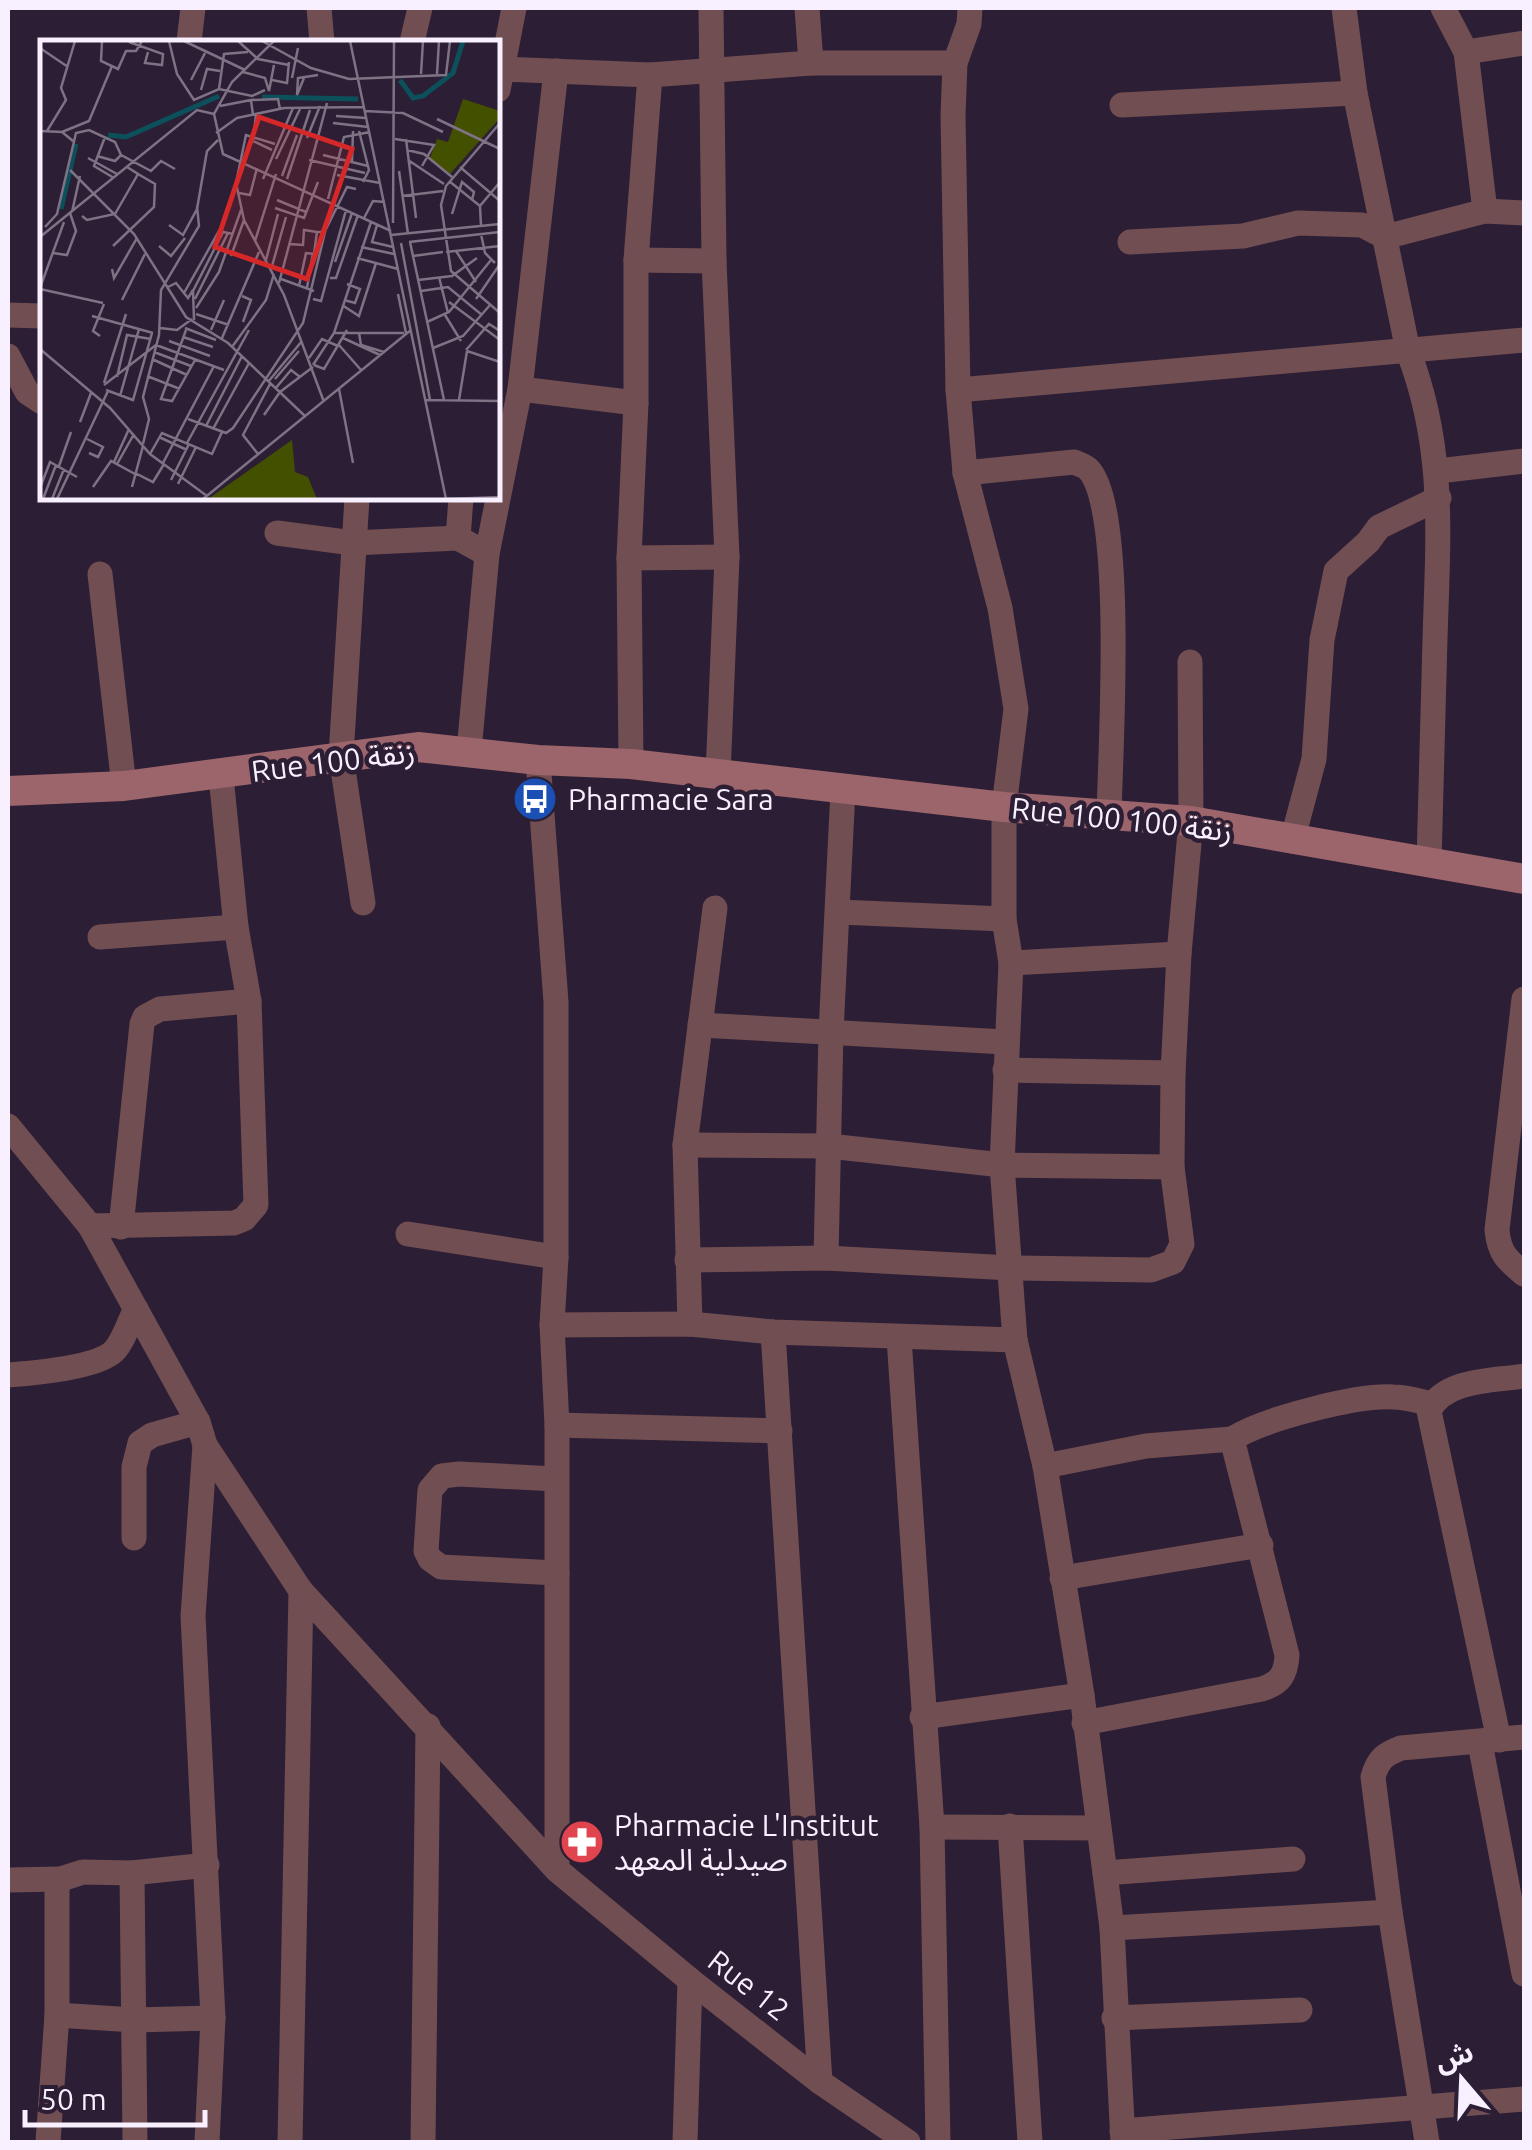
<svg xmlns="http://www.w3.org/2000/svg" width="1532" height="2150" viewBox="0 0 1532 2150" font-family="Ubuntu,'Noto Sans Arabic',sans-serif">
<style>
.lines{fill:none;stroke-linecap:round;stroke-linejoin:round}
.street{stroke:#714e52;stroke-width:25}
.secondary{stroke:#9c646b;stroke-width:30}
.labels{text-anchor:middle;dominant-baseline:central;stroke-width:9;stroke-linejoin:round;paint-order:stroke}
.street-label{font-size:30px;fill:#f8f0fe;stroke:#2c1e34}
.poi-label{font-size:30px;fill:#f8f0fe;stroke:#2c1e34;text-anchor:start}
.inset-river{fill:none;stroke:#0b505a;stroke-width:5}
.inset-road{fill:none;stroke:#7e7285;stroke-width:2.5}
.view{fill:#d62828;fill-opacity:0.15;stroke:#d62828;stroke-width:5}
.inset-edge{fill:none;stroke:#f8f0fe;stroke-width:5}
</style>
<rect width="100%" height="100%" fill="#2c1e34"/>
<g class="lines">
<g class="street">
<polyline points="319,8 322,42"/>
<polyline points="711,8 714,261 727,557 718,775"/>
<polyline points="807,8 811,63"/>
<polyline points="970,8 969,24 955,63 953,115 958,390 965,473 1000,608 1016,709 1004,807 1004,919 1011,963 1002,1165 1015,1340 1045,1466 1082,1695 1112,1928 1123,2142"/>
<path d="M1344 8 1355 93 1408 351C1446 448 1438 538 1435 639 1433 713 1431 788 1429 862"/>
<polyline points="1443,8 1466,52 1485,211"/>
<polyline points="189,42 193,8"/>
<polyline points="412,42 420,8"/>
<polyline points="1466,52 1524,43"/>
<polyline points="500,69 650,75 811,63 955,63"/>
<polyline points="498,90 514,8"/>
<polyline points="1122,105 1355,93"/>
<polyline points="1130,242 1243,236 1298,223 1362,225 1385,237 1485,211 1524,213"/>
<polyline points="636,260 714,261"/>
<polyline points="8,315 42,316"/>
<polyline points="8,356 27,392 42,402"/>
<polyline points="520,389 636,403"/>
<polyline points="958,390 1524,340"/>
<polyline points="1438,471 1524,461"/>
<path d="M965 473 1074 462C1078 464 1085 466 1088 469 1126 506 1110 756 1109 816"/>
<polyline points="357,498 341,756 363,903"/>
<polyline points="277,533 353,543 458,538 487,554"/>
<polyline points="458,538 461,498"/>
<polyline points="629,558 727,557"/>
<polyline points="100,574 124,786"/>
<polyline points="469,751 487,554 520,389 556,71"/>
<polyline points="538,760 556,1002 556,1257 552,1325 557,1425 557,1870"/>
<polyline points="631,764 629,558 636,403 636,260 650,75"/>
<polyline points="1292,841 1314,759 1322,640 1336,571 1368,542 1379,527 1439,498"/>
<polyline points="839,912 1004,919"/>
<polyline points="100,937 236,927"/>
<polyline points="1011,963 1179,954"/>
<path d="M1524 999 1497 1230C1499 1253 1507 1260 1524 1274"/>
<polyline points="700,1025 1005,1042"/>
<polyline points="1005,1070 1173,1073"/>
<polyline points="8,1126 90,1226 198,1422 205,1445 301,1591 557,1870 690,1980 820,2082 908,2142"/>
<polyline points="685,1145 829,1146 1002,1165 1172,1167"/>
<polyline points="90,1226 234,1223 244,1219 256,1205 249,1001 236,927 221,776"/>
<polyline points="121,1227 142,1024 145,1017 160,1009 249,1001"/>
<polyline points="408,1234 556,1257"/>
<polyline points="826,1258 831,1032 843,790"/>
<polyline points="687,1260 826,1258 1011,1268 1151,1270 1173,1262 1182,1244 1172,1167 1173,1073 1179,954 1191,821 1190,662"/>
<polyline points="690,1324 685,1145 715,908"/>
<polyline points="552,1325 690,1324 773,1332 1015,1340"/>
<polyline points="773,1332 820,2082"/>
<polyline points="899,1338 932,1827 938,2142"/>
<path d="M8 1375C32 1373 97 1368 114 1351 124 1341 129 1321 136 1309"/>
<polyline points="557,1425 780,1431"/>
<polyline points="205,1445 193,1616 213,2018 207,2142"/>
<polyline points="1045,1466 1146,1446 1232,1439"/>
<polyline points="556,1479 459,1474 442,1476 430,1490 426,1551 430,1559 441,1567 557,1573"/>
<polyline points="134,1538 134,1467 140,1443 152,1435 198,1422"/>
<polyline points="1062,1578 1261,1545"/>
<polyline points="922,1717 1082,1695"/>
<path d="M1084 1723 1262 1689C1280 1683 1286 1675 1287 1655L1232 1439C1263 1419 1356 1395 1393 1397 1406 1397 1419 1401 1432 1404"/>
<path d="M1499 1740 1429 1411C1444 1379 1493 1381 1524 1376"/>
<polyline points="1480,1743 1524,1974"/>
<polyline points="1010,1826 1030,2142"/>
<polyline points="932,1827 1098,1828"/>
<polyline points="132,1873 135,2142"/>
<polyline points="1105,1873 1293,1859"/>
<polyline points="8,1880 61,1879"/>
<polyline points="1112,1928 1390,1912"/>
<polyline points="57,2015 134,2020 213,2018"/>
<polyline points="1114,2018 1300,2010"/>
<polyline points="1122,2131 1524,2099"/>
<polyline points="48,2142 57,2015 57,1888 61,1879 83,1872 132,1873 207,1865"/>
<polyline points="290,2142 301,1591"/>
<polyline points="423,2142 428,1726"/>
<polyline points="685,2142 690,1980"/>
<path d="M1427 2142 1390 1912 1373 1777C1378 1759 1385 1754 1401 1748L1524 1737"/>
</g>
<polyline class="secondary" points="8,791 124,786 418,747 538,760 631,764 1004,807 1191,821 1524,879"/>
</g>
<defs>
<symbol id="bus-disc" viewBox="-11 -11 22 22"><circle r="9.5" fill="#1a4fb4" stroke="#2c1e34"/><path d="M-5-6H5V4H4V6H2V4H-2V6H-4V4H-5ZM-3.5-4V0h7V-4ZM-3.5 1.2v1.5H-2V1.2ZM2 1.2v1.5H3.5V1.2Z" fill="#fff"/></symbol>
<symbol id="pharmacy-disc" viewBox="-11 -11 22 22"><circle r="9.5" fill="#e0444e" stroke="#2c1e34"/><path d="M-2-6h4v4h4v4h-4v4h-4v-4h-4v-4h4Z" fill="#fff"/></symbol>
</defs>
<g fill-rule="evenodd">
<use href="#bus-disc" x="510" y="774" width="50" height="50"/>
<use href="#pharmacy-disc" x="557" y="1817" width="50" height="50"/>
</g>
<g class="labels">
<g class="street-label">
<text transform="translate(333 761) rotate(-7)">Rue 100 زنقة</text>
<text transform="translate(1122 819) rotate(6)">Rue 100 زنقة 100</text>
<text transform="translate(749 1985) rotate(38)">Rue 12</text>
</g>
<g class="poi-label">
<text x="568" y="799">Pharmacie Sara</text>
<text x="614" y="1825">Pharmacie L'Institut<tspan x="614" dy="34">صيدلية المعهد</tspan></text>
</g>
</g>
<g transform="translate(40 40)">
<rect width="460" height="460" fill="#2c1e34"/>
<path d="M423 59 460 71V78L410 134 390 118 397 99 408 102ZM252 400 255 432 268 437 277 459H168Z" fill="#425000"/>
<path class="inset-river" d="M360 40 373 58 383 56 413 33 423 1M222 57 318 59M68 95 86 97 179 56M21 169 36 104"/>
<path class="inset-road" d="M62 1 61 21 78 29 86 11H96L102 1M129 1 137 34 154 60 179 49 212 56 225 50M144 1 205 30M198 1 218 19 249 25M222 1 271 28 309 39 406 35 410 1M234 1 192 42 174 74 183 114 351 191M310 1 406 459M89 2 123 14 122 25 105 23 108 12M0 8 28 27M203 32 225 38 229 51 234 25M381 34 383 1M397 34 399 1M252 38 258 8M264 38 257 55 258 38 278 35M151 40 165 13M232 40 247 43 249 22M179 49 184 14 208 12M161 50 167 29 180 31M211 60 238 59 240 69M180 66 211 60 213 75M325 71 363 73 403 92M216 75 213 101 232 110M296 76 326 78M397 79 460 109M293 83 328 87M460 83 406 146 401 165 411 231 460 273M0 91 22 92 33 101M7 91 26 60 21 48 35 1M319 91 329 130 323 142M22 92 49 81 72 26M176 93 197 78 244 68 324 67M65 97 54 126 74 138M267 98 280 66M355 99 394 105 382 126M366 99 376 178M235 104 206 95 196 143 204 180 244 255 284 362M367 110 384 114 412 137M283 115 328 126M57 116 75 121 81 115 111 131 121 121 135 129M48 118 77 134M236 119 260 69M269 120 325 133M368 120 404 144M312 122 313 91M420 127 460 161M30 130 94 194 146 277 188 303 266 377M359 131 368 194M297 135 340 143M242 136 257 95M223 139 253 68M247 139 270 70M409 141 440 166M199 153 210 155 217 128M362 156 403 151M288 159 304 97 330 92M237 160 266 172M235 168 264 178 278 142M32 172 40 136M412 174 422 142 434 152 432 160M42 176 47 180 75 174 98 134 87 127M324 178 333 161 345 162M353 183 354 1M129 185 143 195 157 169 167 111 178 100M337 185 332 202 353 207M441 186 440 166 460 142M5 187 17 174 36 93 49 90 75 102 81 115M286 189 307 147 316 149M285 191 294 162M441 194 445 213 455 223M351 195 460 184M0 197 157 70 174 74M215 201 236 134M369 202 460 192M370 202 404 360M361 203 390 360M249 204 263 205 264 190 277 192M73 206 114 167 115 144 98 134M119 206 131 216 145 198M321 207 354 214M416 211 436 242M406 212 460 206M13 213 27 215 36 191 30 173M191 216 204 180M373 216 403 212M317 218 358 229M226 220 238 174M295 222 312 173M232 226 246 177M72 229 74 238 97 198M399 237 408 273M290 238H296L318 175M241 239 274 251M378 240 412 236 437 218M239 243 287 63M259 246 266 213 275 214M128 247 136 243 148 258 153 250M0 248 24 182M267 248 273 213M0 249 63 263M381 251 408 247 442 275M144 253 179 191 184 192M358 254 366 293M202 256 211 260 203 282M155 259 188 193M273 259 281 261 306 170M436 259 460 224M82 260 105 214M304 260 315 263 320 249 307 244M409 262 460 300M302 265 319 276 336 223M156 268 179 232 201 170M156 274 189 285M405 275 421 301M52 276 113 293M154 280 153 251 183 192 193 194M387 282 409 272 451 220M120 288 137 290 152 279M145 288 176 300M146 290 121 359 132 361 155 320M171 290 184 260M294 293H364M319 293 321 305 344 312M60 296 53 291 64 264M143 297 173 307M182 298 219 212M303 298 340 315M129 301 170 316M299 305 321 330M192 307 226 260 234 234M393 308 423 296 450 265M0 309 70 368 110 414 167 456M426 310 449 284 460 291M427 311 460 322M114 312 151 326M269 318 282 299 298 306M112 319 147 335M273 325 294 293 331 182M274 325 284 329 307 290M107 336 140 349M77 337 87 295 111 299M235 339 259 311M228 342 262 301M64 343 86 274M64 345 116 305 184 330M235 349 251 330 260 337M299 349 313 423M66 350 93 360 112 293M80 356 99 289M386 360 460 361M419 360 427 311M224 375 240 352 273 327M148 379 186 393 193 388 263 283 285 192H277L274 214M40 382 51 353M166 386 202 316M173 389 209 323M119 397 147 410M47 399 63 407 58 417 49 413M147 403 209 290M103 404 109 379 103 357 119 295 121 250 159 186 157 166M110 414 122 393 172 414 182 392M218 414 203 395 230 344M74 422 89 389M123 423 174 326M77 424 94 394M19 426 31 392M95 433 113 442 124 424M131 440 149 404M138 444 156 407M53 447 71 421 95 434M92 447 103 406M0 448 10 422 37 437M3 459 16 425M12 459 24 429M17 459 68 351M163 459 371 290M406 459 460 457"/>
<path class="view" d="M219 77 312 109 267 239 175 207Z"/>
<rect width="460" height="460" class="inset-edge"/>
</g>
<rect width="1532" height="2150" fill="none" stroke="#f8f0fe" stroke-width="20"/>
<g transform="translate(1462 2080) rotate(341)" stroke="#2c1e34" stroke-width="8" paint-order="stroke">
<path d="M0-8L18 38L0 25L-18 38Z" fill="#f8f0fe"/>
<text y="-15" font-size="28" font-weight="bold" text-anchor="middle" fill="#f8f0fe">ش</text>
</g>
<path d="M25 2110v15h180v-15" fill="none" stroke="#f8f0fe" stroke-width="5"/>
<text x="40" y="2110" font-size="30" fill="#f8f0fe" stroke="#2c1e34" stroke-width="8" paint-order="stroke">50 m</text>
</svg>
